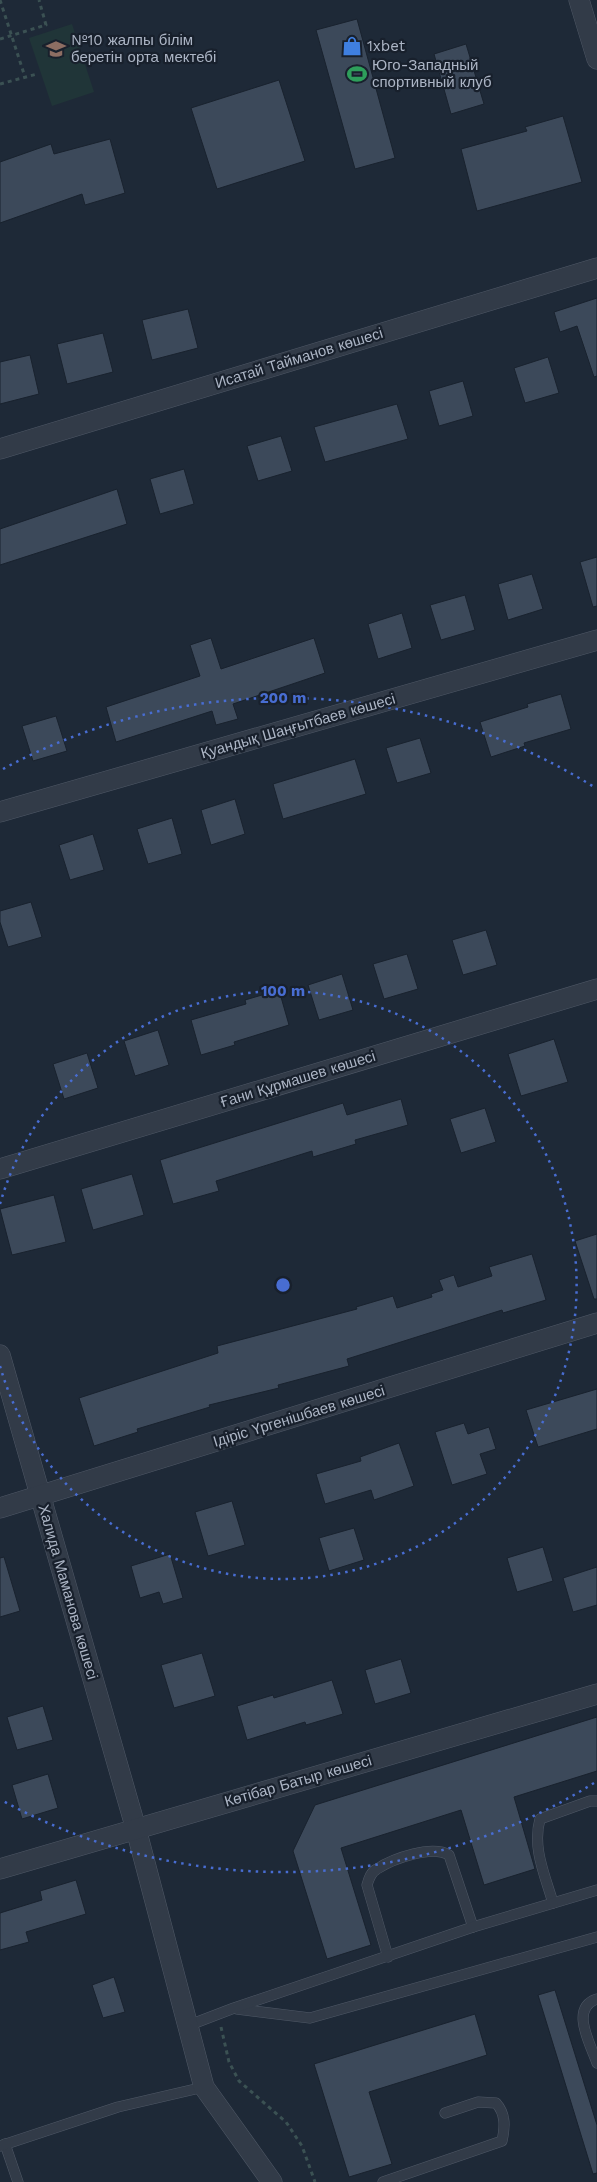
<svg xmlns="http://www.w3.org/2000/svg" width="597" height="2182" viewBox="0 0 597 2182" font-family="'Work Sans',sans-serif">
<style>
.pitch{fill:#203538}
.building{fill:#3c495a;stroke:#19222e}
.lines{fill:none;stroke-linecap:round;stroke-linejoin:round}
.service-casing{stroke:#4f5866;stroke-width:11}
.minor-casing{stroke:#4f5866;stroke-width:21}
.path{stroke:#3b5153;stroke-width:3;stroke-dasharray:4 4;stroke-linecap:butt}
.service{stroke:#323b48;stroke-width:10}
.minor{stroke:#323b48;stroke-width:20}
.ring{fill:none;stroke:#486dd2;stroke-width:2.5;stroke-dasharray:2.5 5}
.labels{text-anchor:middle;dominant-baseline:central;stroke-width:4.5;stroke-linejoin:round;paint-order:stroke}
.poi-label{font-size:15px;fill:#acb5c5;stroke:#18202c;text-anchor:start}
.street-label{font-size:15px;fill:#acb5c5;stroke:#18202c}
.centre{fill:#486dd2;stroke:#18202c;stroke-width:2.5}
.ring-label{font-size:15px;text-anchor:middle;font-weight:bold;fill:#486dd2;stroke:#18202c;stroke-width:4.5;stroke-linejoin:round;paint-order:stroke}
</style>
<rect width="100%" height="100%" fill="#1e2937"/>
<polygon class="pitch" points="72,24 94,92 52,106 29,38"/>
<g class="building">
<polygon points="357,19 395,158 355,169 316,30"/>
<polygon points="466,44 484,104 451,114 434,54"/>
<polygon points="279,80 305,161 217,189 191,108"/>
<polygon points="563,116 582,182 477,211 461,149 527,131 525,127"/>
<polygon points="110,139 125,193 85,205 82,194 0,223 0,162 51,144 54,154"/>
<polygon points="597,298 597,376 594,377 577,326 560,332 554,312"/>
<polygon points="188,309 198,348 152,360 142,320"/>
<polygon points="103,333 113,372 67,384 57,344"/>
<polygon points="30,355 39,394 0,404 0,362"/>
<polygon points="548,357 559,393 525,403 514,368"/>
<polygon points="463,381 473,416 439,426 429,391"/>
<polygon points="397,404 408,439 325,462 314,427"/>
<polygon points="281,436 292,471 258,481 247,446"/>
<polygon points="184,469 194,504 160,514 150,479"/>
<polygon points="117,489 127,524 0,565 0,529"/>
<polygon points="597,557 597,606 593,607 580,562"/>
<polygon points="532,574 543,609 508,620 498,584"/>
<polygon points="465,595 475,630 441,640 430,605"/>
<polygon points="402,613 412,648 378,659 368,624"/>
<polygon points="211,638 221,669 314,638 325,673 233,704 238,719 216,725 212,711 116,742 106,707 200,676 190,645"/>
<polygon points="561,694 571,729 524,743 525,746 491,757 480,722 528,707 527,704"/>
<polygon points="56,716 67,751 33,761 22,726"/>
<polygon points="420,738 431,773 397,783 386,748"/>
<polygon points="355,759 366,794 283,819 273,784"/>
<polygon points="235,799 245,834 211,845 201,810"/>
<polygon points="172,818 182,854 148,864 137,829"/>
<polygon points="93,834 104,870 70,880 59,845"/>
<polygon points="31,902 42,937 8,947 0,922 0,911"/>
<polygon points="486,930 497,965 463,975 452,940"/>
<polygon points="407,954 418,989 384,999 373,964"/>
<polygon points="342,974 353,1010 319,1020 308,985"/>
<polygon points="279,990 289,1025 234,1042 235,1045 201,1055 191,1020 246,1004 245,1000"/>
<polygon points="158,1030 169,1065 135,1076 124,1041"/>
<polygon points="554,1039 568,1082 521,1096 508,1054"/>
<polygon points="87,1053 98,1088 64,1099 53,1064"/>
<polygon points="401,1099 408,1125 355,1140 356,1144 313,1157 312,1151 216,1181 219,1191 173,1204 160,1160 343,1103 347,1115"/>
<polygon points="485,1108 496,1142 461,1153 450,1119"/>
<polygon points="132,1174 144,1215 93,1230 81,1189"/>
<polygon points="54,1195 66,1242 12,1255 0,1209"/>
<polygon points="597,1234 597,1299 594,1299 575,1241"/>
<polygon points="532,1254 546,1300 503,1313 502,1310 347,1359 349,1366 278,1385 279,1388 209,1405 210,1407 137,1429 138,1432 94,1446 79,1398 218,1353 217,1346 357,1309 356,1307 393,1296 397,1308 432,1297 431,1294 443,1290 439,1280 454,1275 458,1287 492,1276 489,1267"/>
<polygon points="597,1389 597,1429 538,1447 526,1410"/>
<polygon points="464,1423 468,1434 489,1427 496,1449 480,1454 487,1474 452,1485 435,1432"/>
<polygon points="399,1443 414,1486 374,1500 371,1490 325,1504 316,1474 361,1461 360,1457"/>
<polygon points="232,1501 245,1545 208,1556 195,1512"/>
<polygon points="354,1528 364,1560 329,1571 319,1538"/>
<polygon points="543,1547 553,1581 517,1592 507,1558"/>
<polygon points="170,1554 183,1598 163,1604 159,1592 140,1598 131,1566"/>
<polygon points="4,1557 20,1611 0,1617 0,1558"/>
<polygon points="597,1567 597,1605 573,1612 563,1578"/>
<polygon points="202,1653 215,1696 174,1708 161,1665"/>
<polygon points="401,1659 411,1693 375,1704 365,1670"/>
<polygon points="332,1680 343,1714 306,1725 305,1722 247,1740 237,1706 273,1695 274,1698"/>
<polygon points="43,1706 53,1740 17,1750 7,1717"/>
<polygon points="597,1717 597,1771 514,1797 535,1869 484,1885 461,1810 341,1848 371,1945 327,1959 293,1851 315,1805"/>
<polygon points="48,1774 58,1808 22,1819 12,1785"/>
<polygon points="76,1880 86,1914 26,1932 29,1942 0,1950 0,1913 42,1900 40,1891"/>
<polygon points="114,1977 125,2012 103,2018 92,1985"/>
<polygon points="555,1990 597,2125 597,2173 593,2174 538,1995"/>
<polygon points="475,2014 487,2055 369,2092 392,2164 349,2177 314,2064"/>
</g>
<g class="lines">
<defs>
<g id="service">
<path d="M553 1903C545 1875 532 1848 540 1819L590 1801H597"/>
<path d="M388 1957 367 1885C369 1878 371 1872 377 1869 394 1858 432 1845 449 1855L473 1927"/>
<path d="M597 1999C569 2008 591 2045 597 2063"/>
<polyline points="237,2009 310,2018 597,1937"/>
<polyline points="187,2026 234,2008 473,1927 597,1890"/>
<polyline points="5,2144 18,2182"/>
<polyline points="0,2146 118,2107 204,2087"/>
<path d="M383 2182 502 2141C505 2127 506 2114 496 2103L478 2102 445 2113"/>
</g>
<g id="minor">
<polyline points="579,0 597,59"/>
<polyline points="0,449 597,268"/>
<polyline points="0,812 597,640"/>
<polyline points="0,1169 597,989"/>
<polyline points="0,1355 136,1829 204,2087 272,2182"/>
<polyline points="0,1508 597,1323"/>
<polyline points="0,1869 597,1694"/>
</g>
</defs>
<use href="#service" class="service-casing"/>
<use href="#minor" class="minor-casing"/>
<g class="path">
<polyline points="0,0 25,77"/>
<polyline points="0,39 46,25 39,0"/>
<polyline points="0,84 37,74"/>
<polyline points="221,2027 229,2062 239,2081 286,2122 302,2146 315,2182"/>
</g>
<use href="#service" class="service"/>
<use href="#minor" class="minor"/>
</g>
<g class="ring">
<path d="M0 1204A294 294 0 1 1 0 1366"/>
<path d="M594 1783A587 587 0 0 1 3 1801M3 769A587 587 0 0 1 594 787"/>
</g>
<defs>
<symbol id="shop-bare" viewBox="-9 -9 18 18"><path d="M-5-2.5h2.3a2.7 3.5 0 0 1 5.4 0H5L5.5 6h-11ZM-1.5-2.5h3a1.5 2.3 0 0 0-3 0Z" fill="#3f7fe0" stroke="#18202c" stroke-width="2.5" paint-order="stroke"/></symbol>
<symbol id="school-bare" viewBox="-9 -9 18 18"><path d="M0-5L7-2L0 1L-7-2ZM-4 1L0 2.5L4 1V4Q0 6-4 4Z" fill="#8d6e63" stroke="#18202c" stroke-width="2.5" paint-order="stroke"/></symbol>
<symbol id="stadium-bare" viewBox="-9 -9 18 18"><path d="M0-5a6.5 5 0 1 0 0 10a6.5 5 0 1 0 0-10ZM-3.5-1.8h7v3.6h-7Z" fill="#2e9e5b" stroke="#18202c" stroke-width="2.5" paint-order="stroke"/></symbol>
</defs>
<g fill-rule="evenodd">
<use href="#shop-bare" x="338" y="32" width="28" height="28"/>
<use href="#school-bare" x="42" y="35" width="28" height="28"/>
<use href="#stadium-bare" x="343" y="60" width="28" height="28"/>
</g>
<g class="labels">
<g class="poi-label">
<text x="71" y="40">№10 жалпы білім<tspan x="71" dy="17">беретін орта мектебі</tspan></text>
<text x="367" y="46">1xbet</text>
<text x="372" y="65">Юго-Западный<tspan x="372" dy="17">спортивный клуб</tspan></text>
</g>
<g class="street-label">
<text transform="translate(299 358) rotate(-17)">Исатай Тайманов көшесі</text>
<text transform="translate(298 726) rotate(-16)">Қуандық Шаңғытбаев көшесі</text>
<text transform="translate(298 1079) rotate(-17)">Ғани Құрмашев көшесі</text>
<text transform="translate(299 1416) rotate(-17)">Ідіріс Үргенішбаев көшесі</text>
<text transform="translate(68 1592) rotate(74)">Халида Маманова көшесі</text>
<text transform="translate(298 1781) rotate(-16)">Көтібар Батыр көшесі</text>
</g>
</g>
<circle cx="283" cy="1285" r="8" class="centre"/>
<g class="ring-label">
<text x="283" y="703">200 m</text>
<text x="283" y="996">100 m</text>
</g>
</svg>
